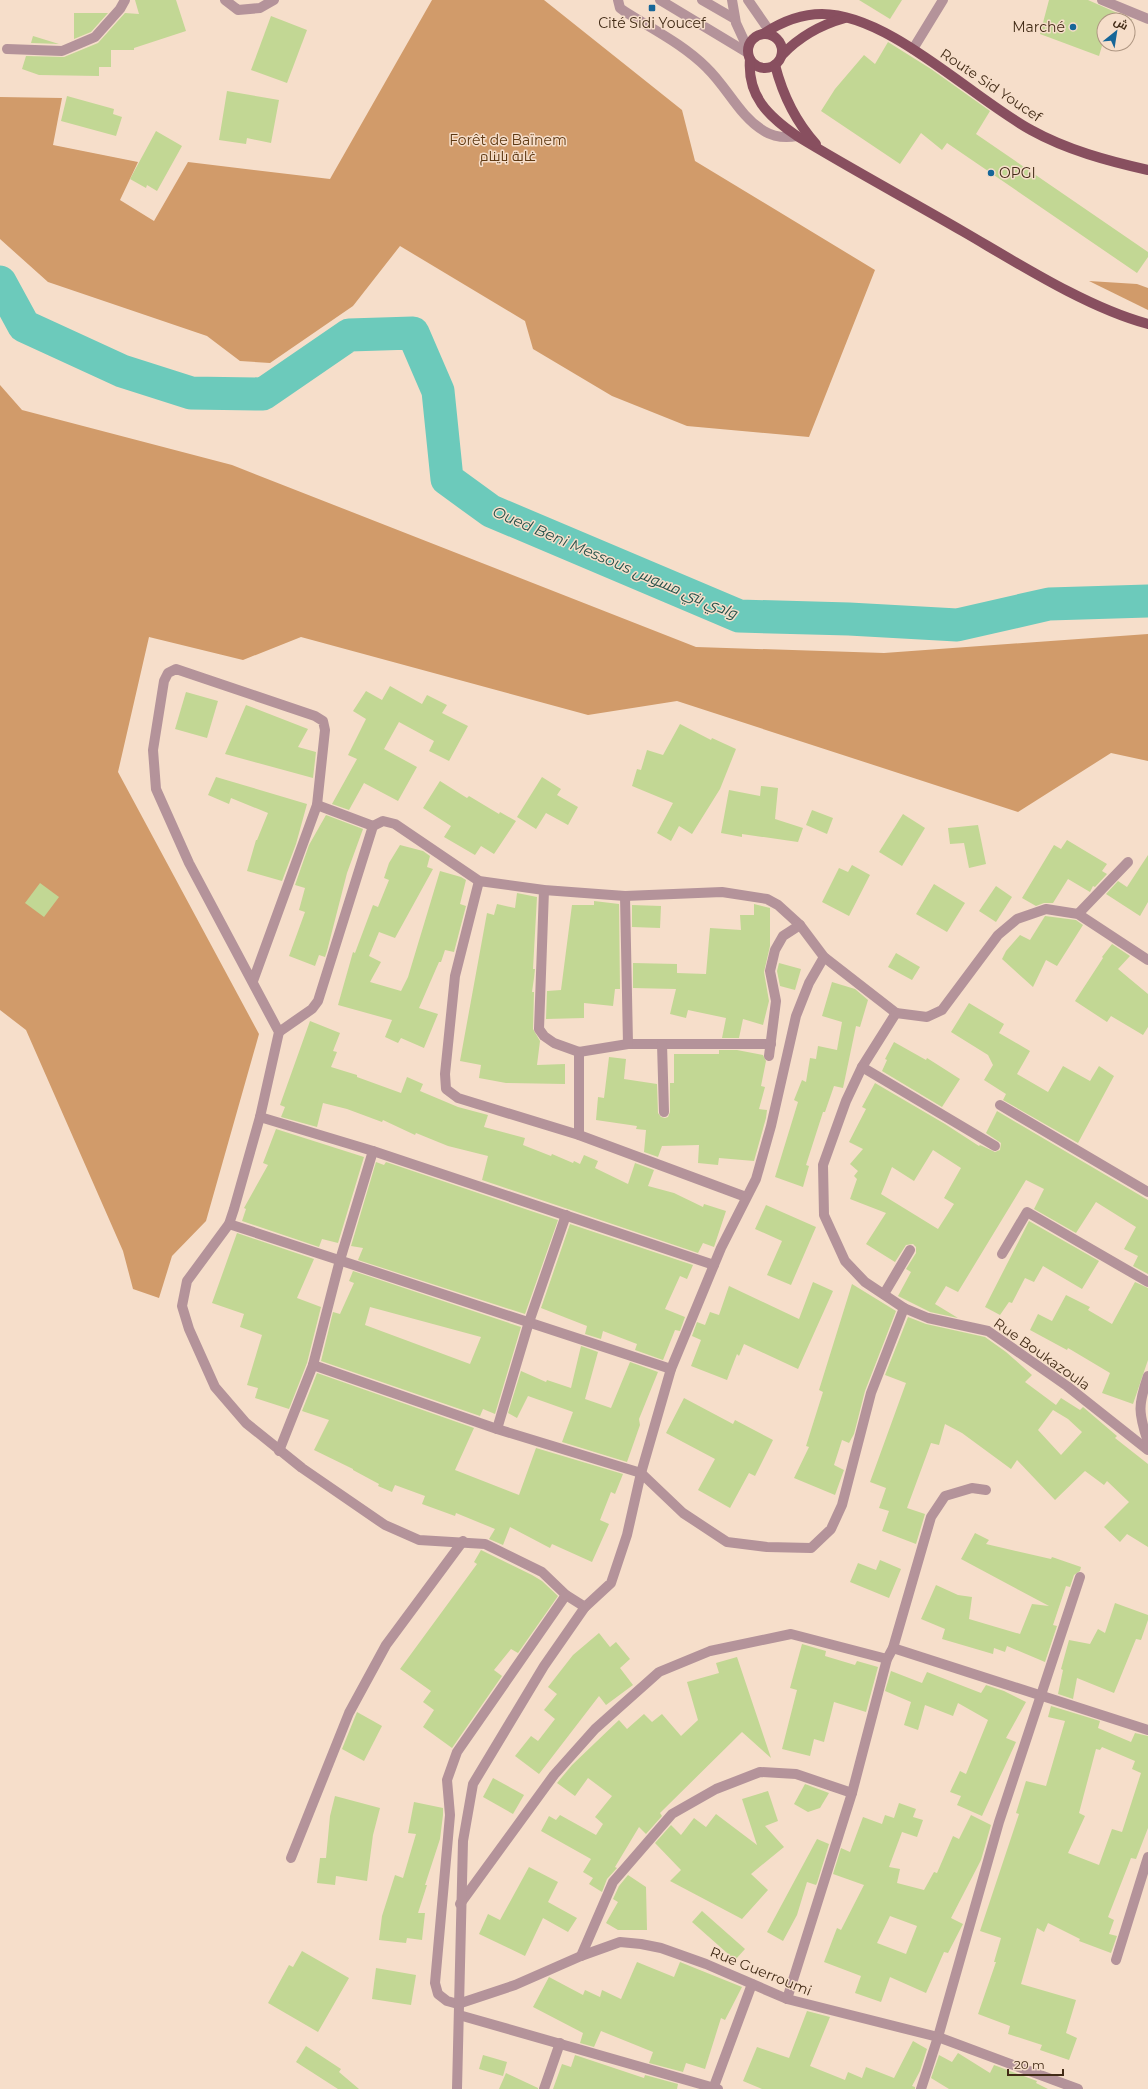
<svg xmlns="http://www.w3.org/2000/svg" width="1148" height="2089" viewBox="0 0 1148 2089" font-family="Montserrat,Cairo,sans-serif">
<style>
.forest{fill:#d19b6a}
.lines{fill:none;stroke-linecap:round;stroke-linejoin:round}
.river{stroke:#6ccabb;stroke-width:33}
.building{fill:#c2d794;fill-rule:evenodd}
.service{stroke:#b4939a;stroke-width:10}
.minor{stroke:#b4939a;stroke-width:10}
.primary{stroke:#884f5f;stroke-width:10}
.poi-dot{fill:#166698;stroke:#f6deca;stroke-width:1.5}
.labels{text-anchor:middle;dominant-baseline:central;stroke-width:3;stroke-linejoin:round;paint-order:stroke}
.poi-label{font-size:14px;fill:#422b16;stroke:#f6deca}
.street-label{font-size:14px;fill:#422b16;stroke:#f6deca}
.park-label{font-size:14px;fill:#5d3812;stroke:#f6deca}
.water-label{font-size:15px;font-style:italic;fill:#26514a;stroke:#f6deca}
</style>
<rect width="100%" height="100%" fill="#f6deca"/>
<g class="forest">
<polygon points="432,0 544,0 682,110 695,161 875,270 809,437 687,426 612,396 533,349 525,321 400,246 353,306 270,363 240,361 207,336 48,282 0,239 0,97 62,98 53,145 138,162 120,200 154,221 188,162 330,179"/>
<polygon points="1089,281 1137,284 1148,288 1148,310"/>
<polygon points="0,385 22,410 232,465 696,647 884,653 1148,634 1148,761 1111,753 1018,812 677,701 588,715 301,637 243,660 149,637 118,772 259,1034 206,1221 172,1256 159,1298 133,1289 123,1251 26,1030 0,1010"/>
</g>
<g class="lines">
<polyline class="river" points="0,282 24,326 122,371 191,393 263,394 349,335 413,333 438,391 447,479 491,511 739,616 849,619 957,625 1049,604 1148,601"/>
</g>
<g class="building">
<polygon points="135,0 176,0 186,31 134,48 134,50 111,50 111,67 99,67 99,76 39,75 22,69 26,56 64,57 98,43 125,13 139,14"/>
<polygon points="859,0 902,0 890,19"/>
<polygon points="1049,0 1088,0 1133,20 1104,20 1104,39 1099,56 1040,34"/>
<polygon points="74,13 108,13 91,32 74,39"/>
<polygon points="271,16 307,30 287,83 251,70"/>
<polygon points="33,36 59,44 31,43"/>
<polygon points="888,42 931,69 990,111 976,134 1148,252 1148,257 1137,273 947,143 942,150 921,133 900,164 821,111 835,89 864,55 875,64"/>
<polygon points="227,91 279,100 271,143 247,138 246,144 219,140"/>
<polygon points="67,96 114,109 113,114 122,117 116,136 61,121"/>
<polygon points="156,131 182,146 157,191 147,185 146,188 130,179"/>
<polygon points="390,686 422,704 427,695 447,705 442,713 468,726 449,761 429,751 434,741 399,722 384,749 417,767 398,801 364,783 349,810 332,804 357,759 348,755 366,719 353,711 366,691 382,700"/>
<polygon points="186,692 218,701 207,738 175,729"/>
<polygon points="246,705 308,729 298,747 316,752 313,778 225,754"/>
<polygon points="680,724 711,740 712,738 736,749 720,789 692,834 679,826 671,841 657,833 673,803 632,786 637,769 641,770 647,750 663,755"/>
<polygon points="216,777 307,804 296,844 282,881 247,871 256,840 257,840 268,813 231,798 229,804 208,795"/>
<polygon points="542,777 561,789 557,795 578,807 568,825 546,813 536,829 517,817"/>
<polygon points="440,781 467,798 469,796 499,814 500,812 516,821 494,854 481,846 475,855 444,837 451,826 423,808"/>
<polygon points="761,786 778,788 775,819 803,828 798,842 742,834 742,837 721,833 729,790 760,796"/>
<polygon points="812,810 833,818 827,834 806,825"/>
<polygon points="903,814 925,828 902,866 879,852"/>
<polygon points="326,815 363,829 347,873 327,951 325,957 319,955 315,966 289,956 305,912 299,910 305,888 295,885 309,845"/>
<polygon points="978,825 986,864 969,868 964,843 950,844 948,828"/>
<polygon points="1067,840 1107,864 1102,871 1107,874 1095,887 1093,886 1090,892 1068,879 1053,903 1044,903 1036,906 1022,898 1054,845 1061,849"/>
<polygon points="400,845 423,851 430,856 427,867 433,869 395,938 379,932 369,956 381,962 370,982 401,991 408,977 440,871 461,877 466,880 460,904 466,906 454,952 445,950 441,962 439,962 419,1008 438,1014 424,1048 401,1038 398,1043 385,1037 392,1020 338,1005 353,952 355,953 373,905 378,907 389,880 384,878 389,863"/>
<polygon points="1148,855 1148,902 1140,916 1106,894 1118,881 1127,887"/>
<polygon points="852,865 870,875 849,916 822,902 839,868 848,872"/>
<polygon points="40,883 59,897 44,917 25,903"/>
<polygon points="934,884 965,903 947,932 916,914"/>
<polygon points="996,886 1012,897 996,922 979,911"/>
<polygon points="517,893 537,897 533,969 535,969 534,978 532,992 534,992 533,1029 540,1041 537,1065 565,1064 565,1084 506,1083 479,1078 481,1065 460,1061 487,913 494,915 497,904 515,908"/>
<polygon points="594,901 619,904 620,989 615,989 613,1006 584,1003 584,1018 546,1019 547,991 561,990 572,905 594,905"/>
<polygon points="754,904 770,908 770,946 764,972 769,1001 763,1025 743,1019 739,1038 722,1038 726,1018 688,1010 686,1018 670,1014 676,989 633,988 633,963 677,964 677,973 706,974 710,928 741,930 740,915 754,915"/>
<polygon points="632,905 661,906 660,928 632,927"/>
<polygon points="1045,916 1076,920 1083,925 1057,966 1046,960 1033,987 1002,959 1006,951 1020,935 1030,940"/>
<polygon points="1112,944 1130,956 1118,969 1148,994 1148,1027 1143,1035 1111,1016 1107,1022 1075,1001 1103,958 1102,957"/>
<polygon points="896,953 920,967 912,980 888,967"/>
<polygon points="779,963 801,969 795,990 780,986 777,971"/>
<polygon points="832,982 855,989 868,1000 860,1027 856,1026 843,1088 834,1086 825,1112 823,1112 806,1165 809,1166 803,1187 775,1177 798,1102 794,1100 802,1080 806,1082 810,1058 816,1059 818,1046 837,1050 842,1022 822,1016"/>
<polygon points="969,1003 1004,1024 999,1033 1030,1051 1017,1074 1048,1092 1063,1066 1090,1081 1099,1066 1114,1076 1078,1143 1003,1100 1006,1094 984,1080 993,1065 988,1055 951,1032"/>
<polygon points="310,1021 340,1033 333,1051 337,1052 331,1067 357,1075 357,1077 401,1093 407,1077 423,1084 420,1091 458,1107 488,1115 484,1127 525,1138 523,1145 551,1156 552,1154 573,1163 574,1161 580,1164 584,1155 598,1161 595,1168 628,1184 635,1163 654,1170 648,1186 674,1193 703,1207 704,1204 726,1211 714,1247 703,1243 698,1253 482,1180 488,1156 448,1146 416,1133 415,1135 383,1120 382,1122 347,1109 323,1103 317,1127 281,1117 285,1107 280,1105"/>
<polygon points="894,1042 926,1060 927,1058 960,1079 942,1107 882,1071 887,1060 885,1059"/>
<polygon points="719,1050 737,1050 763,1055 766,1061 761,1086 765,1087 759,1109 767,1110 766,1118 754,1161 719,1158 718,1165 698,1163 699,1145 662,1146 658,1157 644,1152 646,1130 636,1129 637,1126 596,1120 598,1097 604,1098 609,1057 626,1059 624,1079 657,1084 658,1113 661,1117 665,1118 668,1117 670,1112 670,1083 674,1083 674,1054 719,1054"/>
<path d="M875 1083 945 1124 979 1146 980 1145 995 1152 1000 1150 1001 1143 986 1133 997 1111 1148 1200V1274L1133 1266 1138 1256 1124 1249 1136 1227 1096 1202 1076 1233 1034 1209 1044 1189 1026 1180 958 1292 946 1286 935 1304 958 1318 930 1312 898 1296 911 1272 906 1269 916 1253V1247L913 1244 906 1245 895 1262 866 1244 886 1213 850 1199 857 1179 854 1176 858 1171 850 1164 863 1149 849 1142 866 1109 862 1107ZM933 1150 961 1168 944 1198 954 1204 938 1229 881 1194 892 1167 914 1181Z"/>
<polygon points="276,1129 364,1157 338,1243 322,1239 319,1247 242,1221 246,1209 244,1208 268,1165 263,1163"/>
<polygon points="376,1162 384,1165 386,1162 558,1220 525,1314 358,1260 363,1248 351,1246"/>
<polygon points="766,1205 816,1227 791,1285 767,1275 782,1241 755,1229"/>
<polygon points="1029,1221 1099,1261 1082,1289 1043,1266 1034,1282 1025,1278 1012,1303 1009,1302 1000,1315 985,1307"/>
<polygon points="570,1224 693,1265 687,1279 680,1276 665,1309 685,1317 680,1331 675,1330 663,1360 635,1350 637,1344 603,1331 601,1339 585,1334 587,1326 541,1308"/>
<polygon points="237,1233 314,1259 297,1298 321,1307 307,1363 289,1409 255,1398 258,1388 247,1385 262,1335 240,1327 244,1314 212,1303"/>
<path d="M353 1271 521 1327 495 1414 483 1409 480 1416 321 1361 333 1312 340 1314 354 1283 349 1281ZM370 1307 481 1337 470 1364 365 1325Z"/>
<polygon points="813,1282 833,1291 798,1369 744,1344 739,1356 737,1354 727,1380 691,1366 701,1340 692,1336 697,1322 705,1325 710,1312 719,1315 729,1286 799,1319"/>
<polygon points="1135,1282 1148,1288 1148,1360 1133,1404 1102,1393 1110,1373 1068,1348 1067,1350 1030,1330 1038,1314 1052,1321 1066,1295 1090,1307 1088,1310 1112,1324"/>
<polygon points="852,1284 896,1311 865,1391 854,1434 849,1443 842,1440 834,1465 844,1470 835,1495 794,1478 809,1447 806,1446 823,1392 819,1390"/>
<path d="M908 1317 926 1324 985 1337 1006 1352 1032 1375 1025 1382 1056 1405 1061 1398 1080 1410 1083 1407 1117 1436 1115 1438 1148 1464V1547L1127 1534 1120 1542 1104 1527 1129 1502 1107 1481 1104 1485 1085 1471 1055 1500 1017 1460 1011 1469 962 1433 945 1424 939 1445 931 1443 907 1508 925 1514 916 1544 882 1531 889 1511 879 1508 886 1488 870 1482 906 1383 885 1375ZM1053 1410 1068 1419 1082 1432 1061 1455 1038 1430Z"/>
<polygon points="581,1346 598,1352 585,1399 611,1408 630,1362 658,1372 639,1419 640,1425 627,1462 562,1442 573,1412 528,1396 517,1418 508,1413 521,1371 546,1382 547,1380 571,1388"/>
<polygon points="317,1373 474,1428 455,1470 519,1495 536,1448 623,1474 615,1494 611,1492 600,1520 609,1524 592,1562 552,1544 550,1548 510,1527 503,1545 489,1539 495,1529 456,1513 455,1516 422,1504 425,1496 395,1485 392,1492 378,1486 379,1484 353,1470 353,1469 314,1450 329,1420 302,1411"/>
<polygon points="684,1398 733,1424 735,1420 773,1440 755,1476 749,1473 730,1508 698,1490 715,1459 666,1433"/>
<polygon points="975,1533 989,1540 986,1544 1051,1559 1052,1557 1081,1567 1080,1571 1074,1575 1070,1587 1066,1586 1053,1625 1057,1626 1045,1662 1007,1646 1005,1652 994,1648 993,1654 942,1639 945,1629 921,1619 936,1585 958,1595 972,1597 969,1619 1020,1634 1032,1604 1049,1606 961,1559"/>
<polygon points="481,1550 532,1575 542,1581 558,1596 518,1653 511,1649 494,1670 502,1676 452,1748 423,1727 434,1710 423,1702 431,1691 400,1669 477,1564 474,1562"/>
<polygon points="880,1560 901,1569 889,1598 850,1582 858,1563 876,1570"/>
<polygon points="1115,1603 1148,1615 1148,1620 1141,1640 1136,1639 1114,1693 1077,1678 1073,1699 1058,1694 1063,1670 1061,1669 1069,1640 1090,1644 1098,1629 1105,1633"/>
<polygon points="599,1633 610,1647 616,1642 630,1659 620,1668 633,1685 606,1705 599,1696 539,1774 515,1756 531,1736 538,1741 555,1719 544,1710 557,1694 548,1687 573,1655"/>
<polygon points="802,1644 826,1651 825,1656 855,1665 857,1661 878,1667 866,1712 834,1702 824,1742 814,1739 810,1756 782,1749 797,1690 790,1688"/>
<polygon points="737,1657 771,1758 742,1732 660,1813 662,1816 646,1834 639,1827 615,1867 617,1868 607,1879 602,1892 589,1884 593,1878 583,1872 591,1859 541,1831 549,1816 556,1820 560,1815 596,1835 603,1824 595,1817 612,1796 588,1778 575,1796 557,1783 572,1765 619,1720 627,1729 644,1714 652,1722 662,1714 681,1736 698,1720 687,1682 719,1673 716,1663"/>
<polygon points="891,1671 922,1683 927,1672 981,1693 986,1685 1004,1691 1026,1702 1006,1738 1016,1742 982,1816 957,1805 961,1796 950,1792 960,1771 966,1774 988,1720 958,1703 953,1716 925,1705 918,1730 904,1725 911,1702 885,1691"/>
<path d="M1051 1706 1100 1721 1098 1728 1131 1742 1135 1733 1148 1736V1828L1136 1859 1131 1858 1108 1917 1114 1920 1109 1934 1117 1936 1111 1953 1079 1941 1080 1939 1048 1923 1044 1932 1037 1928 1021 1984 1076 2000 1066 2033 1077 2038 1069 2060 1040 2050 1042 2045 1008 2034 1010 2026 978 2014 996 1962H994L1001 1938 980 1931 1019 1814 1016 1813 1026 1781 1046 1786 1065 1721 1048 1717ZM1102 1747 1135 1761 1132 1769 1141 1773 1122 1832 1112 1829 1099 1865 1068 1853 1085 1816 1079 1813 1096 1749 1100 1750Z"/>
<polygon points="357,1712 382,1726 364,1761 342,1749"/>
<polygon points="493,1778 524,1795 513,1814 483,1797"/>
<polygon points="805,1784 829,1793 820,1808 808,1812 794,1804"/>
<polygon points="768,1791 778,1821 765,1826 784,1847 751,1874 768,1890 742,1919 670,1881 681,1870 655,1843 671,1825 681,1835 694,1818 706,1827 716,1814 757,1845 742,1799"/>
<polygon points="335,1796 380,1808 373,1835 367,1881 336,1876 335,1885 317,1883 320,1858 326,1858 330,1816"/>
<polygon points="414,1802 443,1808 443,1815 440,1839 425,1885 427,1885 418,1913 425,1913 422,1940 407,1938 406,1943 379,1940 382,1916 395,1875 403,1878 416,1834 408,1833"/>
<path d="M899 1803 916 1809 913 1817 923 1820 917 1837 902 1832 889 1867 900 1869 897 1883 924 1890 934 1872 937 1873 953 1836 959 1839 971 1815 991 1825 981 1860 951 1918 963 1924 948 1953 944 1952 926 1993 890 1977 881 2002 855 1993 861 1976 824 1962 837 1928 841 1930 864 1885 833 1874 841 1848 850 1852 863 1817 882 1824 885 1815 894 1818ZM890 1916 917 1926 906 1954 877 1943Z"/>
<polygon points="817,1839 829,1844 817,1883 816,1885 807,1882 797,1915 783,1941 767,1932"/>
<polygon points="529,1867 558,1882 548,1902 577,1918 568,1932 543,1918 525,1956 479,1934 488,1914 500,1920"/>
<polygon points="628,1875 646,1887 647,1930 618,1930 606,1923 618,1902 613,1899 619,1886"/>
<polygon points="702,1911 745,1949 735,1960 692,1922"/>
<polygon points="302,1951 349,1978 318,2032 268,2003 289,1965 293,1967"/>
<polygon points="637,1962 674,1977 680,1962 742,1987 725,2020 721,2018 705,2069 686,2063 683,2072 649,2063 653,2052 601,2031 594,2047 580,2043 583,2033 533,2007 549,1977 583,1995 585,1990 600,1997 602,1990 621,1999"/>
<polygon points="376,1968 416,1975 411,2005 372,1999"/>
<polygon points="807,2011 830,2017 810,2066 845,2080 848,2072 862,2078 866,2067 894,2078 913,2041 927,2049 920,2071 912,2086 915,2087 915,2089 762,2089 743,2081 757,2047 789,2058"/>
<polygon points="306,2046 341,2069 339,2072 359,2089 338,2089 296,2062"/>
<polygon points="958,2053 990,2073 994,2065 1037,2081 1036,2083 1048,2089 949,2089 931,2078 939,2055 952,2062"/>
<polygon points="483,2055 507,2062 503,2076 479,2069"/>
<polygon points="575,2055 644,2078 645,2075 678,2084 677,2089 553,2089 562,2064 571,2067"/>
<polygon points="506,2073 538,2088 538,2089 499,2089"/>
</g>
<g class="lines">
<g class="service">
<path d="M618 0 620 8 624 11C652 29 683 44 707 68 727 87 740 117 764 131 774 137 785 138 797 136"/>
<polyline points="660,0 748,53"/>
<polyline points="702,0 735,19"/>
</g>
<g class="minor">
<polyline points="225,0 238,10 260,8 274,0"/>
<polyline points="732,0 736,23 748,49"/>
<polyline points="748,0 773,36"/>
<polyline points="1102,0 1148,19"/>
<polyline points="7,49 62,51 95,37 120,9 125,0"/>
<polyline points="913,49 943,0"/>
<polyline points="317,805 373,826 383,821 395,824 479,881 544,890 625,896 722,892 767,899 778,905 800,925 824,957 896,1013 862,1067 846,1101 823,1165 824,1215 845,1261 865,1282 904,1308 928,1318 988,1331 1067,1386 1148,1450"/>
<polyline points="479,881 455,976 445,1074 446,1089 458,1098 579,1135 746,1197"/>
<polyline points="544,890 539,1029 544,1036 554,1043 579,1052 628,1044 771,1044"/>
<polyline points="625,896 628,1044"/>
<polyline points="1078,914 1128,862"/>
<polyline points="253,981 317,805 325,730 323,721 315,716 176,669 168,673 164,681 153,750 156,789 189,863 279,1032 260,1117 234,1209 229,1224 187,1281 182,1306 189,1329 215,1387 246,1423 302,1468 385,1525 419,1540 485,1544 542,1572 566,1595 585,1607 611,1583 627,1535 641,1473 671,1369 721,1248 756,1179 771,1126 796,1016 809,983 824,957"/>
<polyline points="896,1013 927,1017 942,1010 998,935 1017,919 1046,909 1078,914 1148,960"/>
<polyline points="279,1032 312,1009 318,1001 373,826"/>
<polyline points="662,1044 664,1112"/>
<polyline points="769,1056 776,1001 770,971 775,950 783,936 800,925"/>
<polyline points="862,1067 995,1146"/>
<polyline points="1000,1105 1148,1192"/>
<polyline points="260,1117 373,1151 714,1265"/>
<polyline points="579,1135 579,1052"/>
<polyline points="229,1224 671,1369"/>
<polyline points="1002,1254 1027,1212 1148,1282"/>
<polyline points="884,1294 910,1250"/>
<polyline points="313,1365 497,1429 641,1473 683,1513 727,1542 767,1547 811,1548 831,1529 842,1505 871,1393 904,1308"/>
<path d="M1148 1376C1138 1405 1138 1412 1148 1442"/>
<polyline points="497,1429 529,1322 566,1215"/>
<polyline points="279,1451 313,1365 340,1260 373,1151"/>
<polyline points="566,1595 457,1752 447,1780 450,1815 435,1983 438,1994 447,2001 458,2004 515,1985 581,1956 620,1942 641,1944 661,1948 706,1964 787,1999 938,2037 1078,2089"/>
<polyline points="893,1648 1148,1730"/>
<polyline points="291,1858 349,1713 386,1645 463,1541"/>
<polyline points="460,1904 554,1775 595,1729 659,1672 710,1651 791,1634 887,1659"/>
<polyline points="581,1956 613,1882 672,1814 716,1789 760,1772 796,1774 852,1793"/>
<polyline points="1116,1960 1148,1857"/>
<polyline points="787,1999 852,1793 887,1659 893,1648 931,1517 945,1496 972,1488 986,1490"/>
<polyline points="459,2015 718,2089"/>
<polyline points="457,2089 463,1841 473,1784 544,1666 585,1607"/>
<polyline points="544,2089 560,2043"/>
<polyline points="713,2089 752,1984"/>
<polyline points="921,2089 938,2037 999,1822 1080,1577"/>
</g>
<g class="primary">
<circle cx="765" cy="51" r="17"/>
<path d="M763 34C781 22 800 14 822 14 889 14 972 98 1031 130 1067 150 1108 161 1148 170"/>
<path d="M782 55C800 36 820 25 845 18"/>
<path d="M750 59C747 96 768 116 797 136 851 169 909 200 964 232 1019 264 1088 308 1148 324"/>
<path d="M775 65C783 96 795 121 816 144"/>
</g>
</g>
<g class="poi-dot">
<rect x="648" y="4" width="8" height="8" rx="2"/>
<circle cx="1073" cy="27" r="4"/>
<circle cx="991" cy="173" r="4"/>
</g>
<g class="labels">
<g class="poi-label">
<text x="652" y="23">Cité Sidi Youcef</text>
<text x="1065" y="27" text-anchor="end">Marché</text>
<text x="999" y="173" text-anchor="start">OPGI</text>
</g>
<g class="street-label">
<text transform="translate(991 85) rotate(34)">Route Sid Youcef</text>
<text transform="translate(1042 1354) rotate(35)">Rue Boukazoula</text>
<text transform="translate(761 1971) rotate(22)">Rue Guerroumi</text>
</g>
<g class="park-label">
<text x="508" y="140">Forêt de Baïnem<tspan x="508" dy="16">غابة باينام</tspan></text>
</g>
<g class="water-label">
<text transform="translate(615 562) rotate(23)">Oued Beni Messous وادي بني مسوس</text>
</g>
</g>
<g transform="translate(1116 32) rotate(30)"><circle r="19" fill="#f6deca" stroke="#ae9682"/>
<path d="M0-3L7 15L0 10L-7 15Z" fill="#166698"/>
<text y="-6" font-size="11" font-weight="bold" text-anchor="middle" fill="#422b16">ش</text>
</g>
<path d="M1008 2069v6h55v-6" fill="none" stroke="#422b16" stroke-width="2"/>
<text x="1014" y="2069" font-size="12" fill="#422b16" stroke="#f6deca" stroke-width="3" paint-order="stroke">20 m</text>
</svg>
